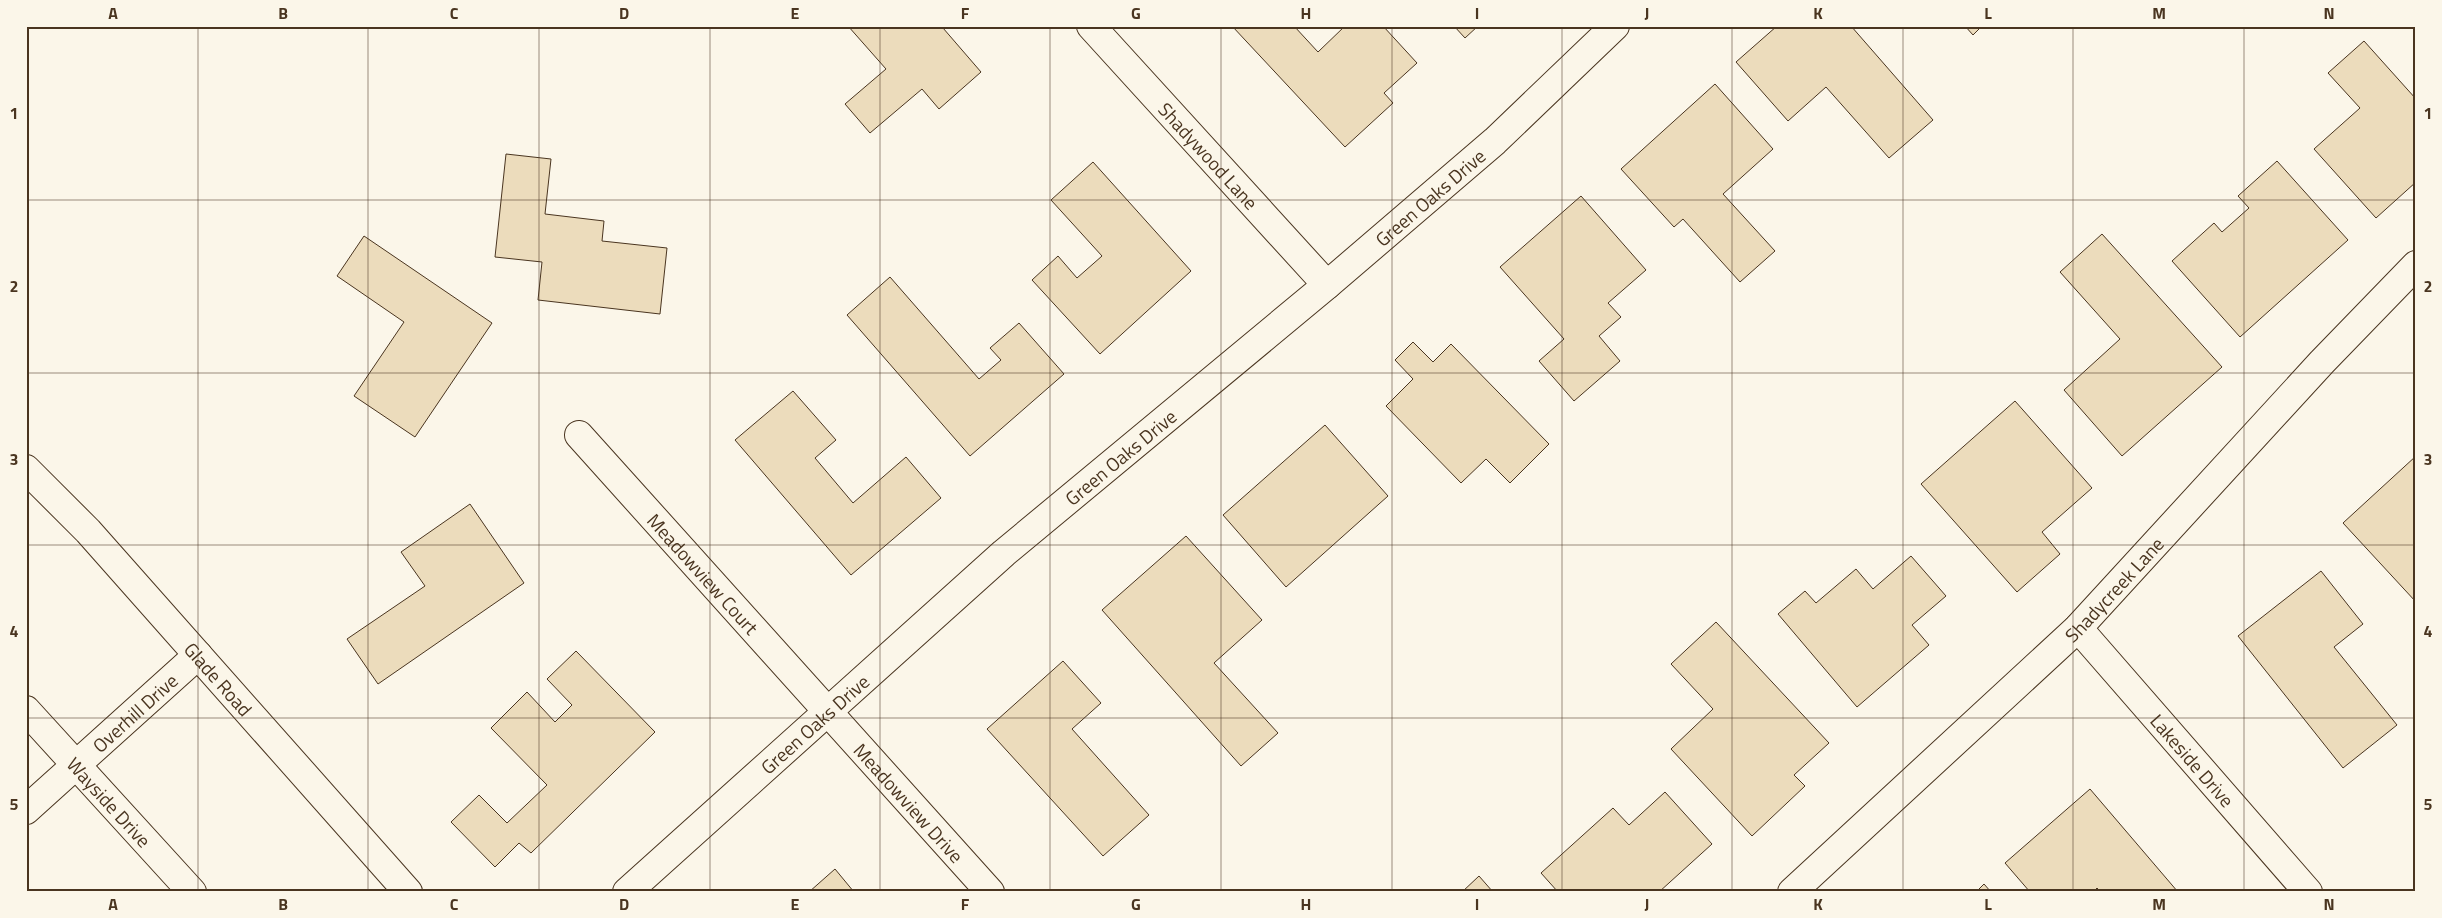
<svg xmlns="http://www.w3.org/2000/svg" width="2442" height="918" viewBox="0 0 2442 918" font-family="'Titillium Web',sans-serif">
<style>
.building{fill:#ecdcbc;stroke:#4a3520}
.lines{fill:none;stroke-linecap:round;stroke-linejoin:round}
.street-casing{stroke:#4a3520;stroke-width:30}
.secondary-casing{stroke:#4a3520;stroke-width:30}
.street{stroke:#fbf6e9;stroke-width:28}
.secondary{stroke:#fbf6e9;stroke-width:28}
.grid{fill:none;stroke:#4a3520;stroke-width:1;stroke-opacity:0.55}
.labels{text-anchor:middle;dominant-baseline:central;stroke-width:4;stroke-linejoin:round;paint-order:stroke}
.street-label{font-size:19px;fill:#4a3520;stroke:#fbf6e9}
.neatline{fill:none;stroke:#4a3520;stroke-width:2}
.grid-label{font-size:16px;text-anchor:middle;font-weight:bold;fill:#4a3520}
</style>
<rect width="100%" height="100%" fill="#fbf6e9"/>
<g class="building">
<polygon points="848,26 944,26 943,28 981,72 939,109 922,89 870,133 845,104 886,69"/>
<polygon points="1232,26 1294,26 1318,52 1345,26 1383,26 1417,63 1384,93 1393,103 1345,147"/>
<polygon points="1454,26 1478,26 1465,38"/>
<polygon points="1777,26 1851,26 1933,120 1889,158 1826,87 1788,121 1736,62"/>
<polygon points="1965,26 1982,26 1973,35"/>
<polygon points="2364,41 2416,99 2416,182 2376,218 2314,149 2360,108 2328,73"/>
<polygon points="1715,84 1773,149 1723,194 1775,251 1740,282 1683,219 1674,227 1621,169"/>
<polygon points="506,154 551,159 545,214 604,221 602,241 667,248 660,314 538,300 542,262 495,257"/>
<polygon points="2277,161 2348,240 2240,337 2172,261 2214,223 2222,232 2249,208 2238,196"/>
<polygon points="1093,162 1191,271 1100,354 1032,280 1058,256 1077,278 1102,256 1051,200"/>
<polygon points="1581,196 1646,270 1608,303 1621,317 1599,336 1620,361 1574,401 1539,361 1564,339 1500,267"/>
<polygon points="2102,234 2222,367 2122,456 2064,390 2120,339 2060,272"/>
<polygon points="364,236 492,323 415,437 354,396 404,322 337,276"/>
<polygon points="890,277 979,379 1001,360 990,348 1019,323 1064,374 970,456 847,315"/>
<polygon points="1413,342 1433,362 1451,344 1549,444 1510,483 1486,459 1461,483 1386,406 1413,379 1395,360"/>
<polygon points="793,391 836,440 815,458 853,503 906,457 941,498 851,575 735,440"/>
<polygon points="2015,401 2092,488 2042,532 2060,554 2017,592 1921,484"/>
<polygon points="1325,425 1388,496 1286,587 1223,515"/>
<polygon points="2416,456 2416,602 2343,523"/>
<polygon points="470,504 524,583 378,684 347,639 425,586 401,552"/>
<polygon points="1186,536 1262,620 1214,663 1278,733 1241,766 1102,610"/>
<polygon points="1911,556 1946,596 1912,625 1929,645 1857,707 1778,614 1805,591 1816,603 1856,569 1873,589"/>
<polygon points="2321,571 2363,624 2334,647 2397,725 2343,768 2238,636"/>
<polygon points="1716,622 1829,743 1794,775 1805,786 1752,836 1671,749 1713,709 1671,664"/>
<polygon points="576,651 655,732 531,853 519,843 495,867 451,822 479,795 507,823 547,785 491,728 527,692 555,722 572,705 547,679"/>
<polygon points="1063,661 1101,703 1072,729 1149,815 1103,856 987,729"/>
<polygon points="2090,789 2178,892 2101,892 2097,888 2093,892 2030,892 2005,863"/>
<polygon points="1665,792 1712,844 1659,892 1558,892 1541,873 1613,808 1629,825"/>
<polygon points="835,869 854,892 809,892"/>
<polygon points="1479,876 1493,892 1462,892"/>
<polygon points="1984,884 1991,892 1976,892"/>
</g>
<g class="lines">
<defs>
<g id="street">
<path id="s1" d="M1091 26 1327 285"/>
<path id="s2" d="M579 435 990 892"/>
<path id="s3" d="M2078 628 2308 892"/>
<path id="s4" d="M26 710 192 892"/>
<path id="s5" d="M26 810 198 655"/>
<path id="s6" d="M627 892 1004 553 1327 285 1495 141 1615 26"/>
<path id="s7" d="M1792 892 2078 628 2322 362 2416 265"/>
</g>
<g id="secondary">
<path id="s8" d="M26 469 88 531 408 892"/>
</g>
</defs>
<use href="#street" class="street-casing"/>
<use href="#secondary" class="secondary-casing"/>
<use href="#street" class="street"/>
<use href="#secondary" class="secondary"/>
</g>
<path class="grid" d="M198 26V892M368 26V892M539 26V892M710 26V892M880 26V892M1050 26V892M1221 26V892M1392 26V892M1562 26V892M1732 26V892M1903 26V892M2073 26V892M2244 26V892M26 200H2416M26 373H2416M26 545H2416M26 718H2416"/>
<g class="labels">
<g class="street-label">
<text stroke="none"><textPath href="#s1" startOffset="175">Shadywood Lane</textPath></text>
<text stroke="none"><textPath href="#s6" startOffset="1062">Green Oaks Drive</textPath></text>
<text stroke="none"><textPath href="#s6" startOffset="658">Green Oaks Drive</textPath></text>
<text stroke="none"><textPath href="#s2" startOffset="186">Meadowview Court</textPath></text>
<text stroke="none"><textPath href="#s7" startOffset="442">Shadycreek Lane</textPath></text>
<text stroke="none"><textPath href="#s8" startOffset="285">Glade Road</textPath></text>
<text stroke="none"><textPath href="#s5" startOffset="146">Overhill Drive</textPath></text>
<text stroke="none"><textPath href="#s6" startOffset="252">Green Oaks Drive</textPath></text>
<text stroke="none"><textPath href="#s3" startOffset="175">Lakeside Drive</textPath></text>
<text stroke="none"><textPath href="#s4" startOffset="124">Wayside Drive</textPath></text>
<text stroke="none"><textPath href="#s2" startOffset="494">Meadowview Drive</textPath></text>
</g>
</g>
<rect width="2442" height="918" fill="none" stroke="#fbf6e9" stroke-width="55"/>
<rect x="28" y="28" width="2386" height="862" class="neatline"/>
<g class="grid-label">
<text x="113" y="19">A</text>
<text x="283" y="19">B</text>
<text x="454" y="19">C</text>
<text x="624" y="19">D</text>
<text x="795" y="19">E</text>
<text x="965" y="19">F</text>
<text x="1136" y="19">G</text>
<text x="1306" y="19">H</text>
<text x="1477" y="19">I</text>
<text x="1647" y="19">J</text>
<text x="1818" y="19">K</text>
<text x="1988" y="19">L</text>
<text x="2159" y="19">M</text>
<text x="2329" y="19">N</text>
<text x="14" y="119">1</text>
<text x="2428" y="119">1</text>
<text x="14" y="292">2</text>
<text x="2428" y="292">2</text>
<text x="14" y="465">3</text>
<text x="2428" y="465">3</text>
<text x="14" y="637">4</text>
<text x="2428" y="637">4</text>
<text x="14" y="810">5</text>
<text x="2428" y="810">5</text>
<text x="113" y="910">A</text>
<text x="283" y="910">B</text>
<text x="454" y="910">C</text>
<text x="624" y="910">D</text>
<text x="795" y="910">E</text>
<text x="965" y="910">F</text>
<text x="1136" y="910">G</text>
<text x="1306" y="910">H</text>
<text x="1477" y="910">I</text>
<text x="1647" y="910">J</text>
<text x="1818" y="910">K</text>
<text x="1988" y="910">L</text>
<text x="2159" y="910">M</text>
<text x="2329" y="910">N</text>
</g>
</svg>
